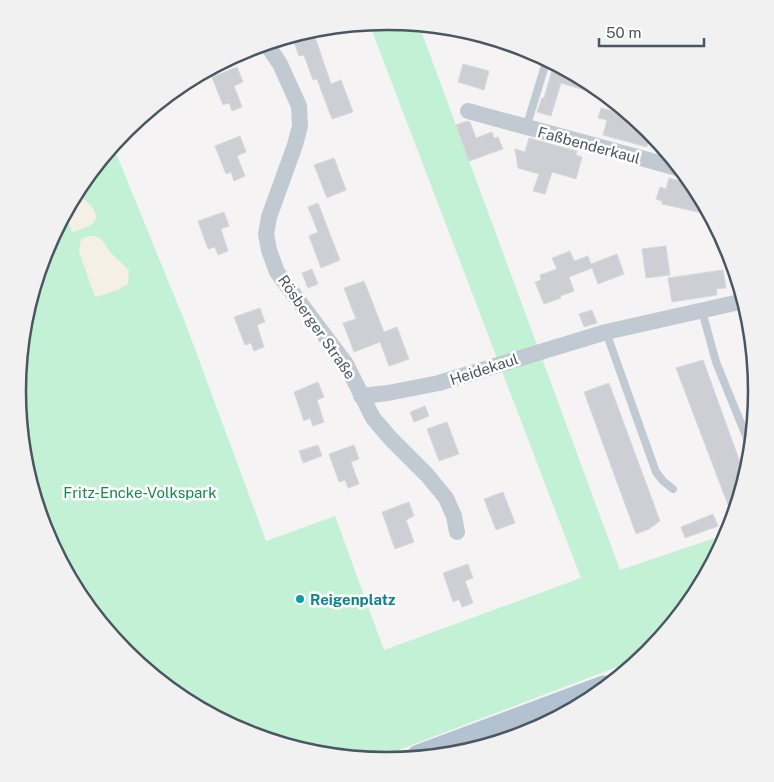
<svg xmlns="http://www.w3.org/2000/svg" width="774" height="782" viewBox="0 0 774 782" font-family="'Public Sans',sans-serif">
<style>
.green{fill:#c3f1d5}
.sand{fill:#f5f0e5}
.building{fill:#cdcfd5;stroke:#d7d9de}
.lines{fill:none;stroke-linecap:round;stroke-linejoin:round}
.service{stroke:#c1cad2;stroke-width:8}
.minor{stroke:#c1cad2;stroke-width:16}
.primary{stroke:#b3c2d1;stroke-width:25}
.culture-dot{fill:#0f9aa8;stroke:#fff;stroke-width:2}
.labels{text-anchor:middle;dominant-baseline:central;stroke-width:5;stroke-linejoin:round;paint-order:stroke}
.street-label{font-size:15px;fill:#4a5661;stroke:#fff}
.park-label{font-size:15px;fill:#17864f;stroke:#fff}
.culture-label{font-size:15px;font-weight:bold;fill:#0d838f;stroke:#fff;text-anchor:start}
.rim{fill:none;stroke:#4a5661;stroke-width:2.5}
</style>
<rect width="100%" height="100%" fill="#f5f3f3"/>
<polygon class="green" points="387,22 419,25 620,570 727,534 694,597 643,657 375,759 315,753 245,732 181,698 126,652 80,596 46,532 25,463 18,391 25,319 46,249 80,185 113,146 185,322 266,541 335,516 384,650 581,578 369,23"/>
<g class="sand">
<path d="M77 191C80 198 85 199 90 205 107 223 84 229 72 232L65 214Z"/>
<polygon points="90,236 96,236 102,240 112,254 129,270 128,284 118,290 95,297 79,252 81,239"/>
</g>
<g class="building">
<polygon points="310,30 313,38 315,37 331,84 341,80 353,112 332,119 317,79 313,80 304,55 299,56 292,36"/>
<polygon points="554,63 593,84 605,94 604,96 561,83 551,116 537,112 542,98 544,98"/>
<polygon points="463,64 489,71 484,90 458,82"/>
<polygon points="237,67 243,82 234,86 242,107 232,111 229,103 223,105 212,77"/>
<polygon points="601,108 632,116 648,130 661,145 648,141 647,147 603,135 607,120 598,118"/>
<polygon points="467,121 470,122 476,138 492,132 494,138 498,137 503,149 469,161 456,125"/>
<polygon points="240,136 246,152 237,156 245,176 234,181 231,172 226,174 215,146"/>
<polygon points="529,138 577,151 576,155 582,157 576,179 552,172 545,194 533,191 539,174 518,168 515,149 525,152"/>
<polygon points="334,158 346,190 327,198 314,165"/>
<polygon points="669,178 694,185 705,205 702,213 662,204 662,201 656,199 660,187 666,189"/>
<polygon points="318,203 340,260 321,268 309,236 318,232 308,207"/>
<polygon points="224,212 229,226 221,229 228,251 218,255 215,247 208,249 198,221"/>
<polygon points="666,246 670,275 646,278 642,249"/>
<polygon points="570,251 574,261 588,256 591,264 617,254 624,274 598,284 592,268 569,277 574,291 560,296 561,298 544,304 535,282 541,280 540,275 557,269 552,258"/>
<polygon points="312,269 318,284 308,288 302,273"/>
<polygon points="723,270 726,288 716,289 717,295 672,302 668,278"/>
<polygon points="364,281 384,332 397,327 409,359 389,366 380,342 354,352 343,323 356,319 344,288"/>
<polygon points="260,308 265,322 257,325 264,347 254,351 251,343 245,345 234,317"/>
<polygon points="592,310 597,323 584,327 579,314"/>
<polygon points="703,360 745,476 738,501 728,505 676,368"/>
<polygon points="318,382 324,397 317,400 324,422 313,426 310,418 304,421 294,392"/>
<polygon points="609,383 660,521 649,529 636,534 584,392"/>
<polygon points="425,406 429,416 414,422 410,412"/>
<polygon points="447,422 459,454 439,461 427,429"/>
<polygon points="318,445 322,456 303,463 299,451"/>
<polygon points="354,445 359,459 351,462 359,484 348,488 345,480 339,482 329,454"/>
<polygon points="503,492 515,523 496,530 484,499"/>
<polygon points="409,502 414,516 406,520 414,542 395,549 382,512"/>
<polygon points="713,514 718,526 685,538 681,527"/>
<polygon points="468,564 473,578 465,581 473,603 462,607 459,599 453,602 443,573"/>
</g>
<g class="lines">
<g class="service">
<polyline points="526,128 547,59"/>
<polyline points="702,311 716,362 751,448"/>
<polyline points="606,332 656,472 663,481 673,489"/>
</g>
<g class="minor">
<polyline points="266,43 280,64 299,106 300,126 295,145 269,217 266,234 269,250 277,272 346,364 373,418 391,439 427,475 446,498 454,516 457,532"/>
<polyline points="468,111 681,169"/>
<polyline points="361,396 388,393 439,383 606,332 744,301"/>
</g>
<polyline class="primary" points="419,757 604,688"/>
</g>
<circle class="culture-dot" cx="300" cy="599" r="5"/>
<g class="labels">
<g class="street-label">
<text transform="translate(589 145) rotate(15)">Faßbenderkaul</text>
<text transform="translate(317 327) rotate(55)">Rösberger Straße</text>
<text transform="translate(484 369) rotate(-18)">Heidekaul</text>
</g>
<g class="park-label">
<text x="140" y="492">Fritz-Encke-Volkspark</text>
</g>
<g class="culture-label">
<text x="310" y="599">Reigenplatz</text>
</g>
</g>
<path d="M0 0H774V782H0ZM26 391a361 361 0 1 1 722 0a361 361 0 1 1-722 0Z" fill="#f1f1f2" fill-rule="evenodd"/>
<path class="rim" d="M26 391a361 361 0 1 1 722 0a361 361 0 1 1-722 0Z"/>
<path d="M599 38v8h105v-8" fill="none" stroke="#4a5661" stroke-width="2.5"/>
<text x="606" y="38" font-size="15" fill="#4a5661" stroke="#ffffff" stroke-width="4" paint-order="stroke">50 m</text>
</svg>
